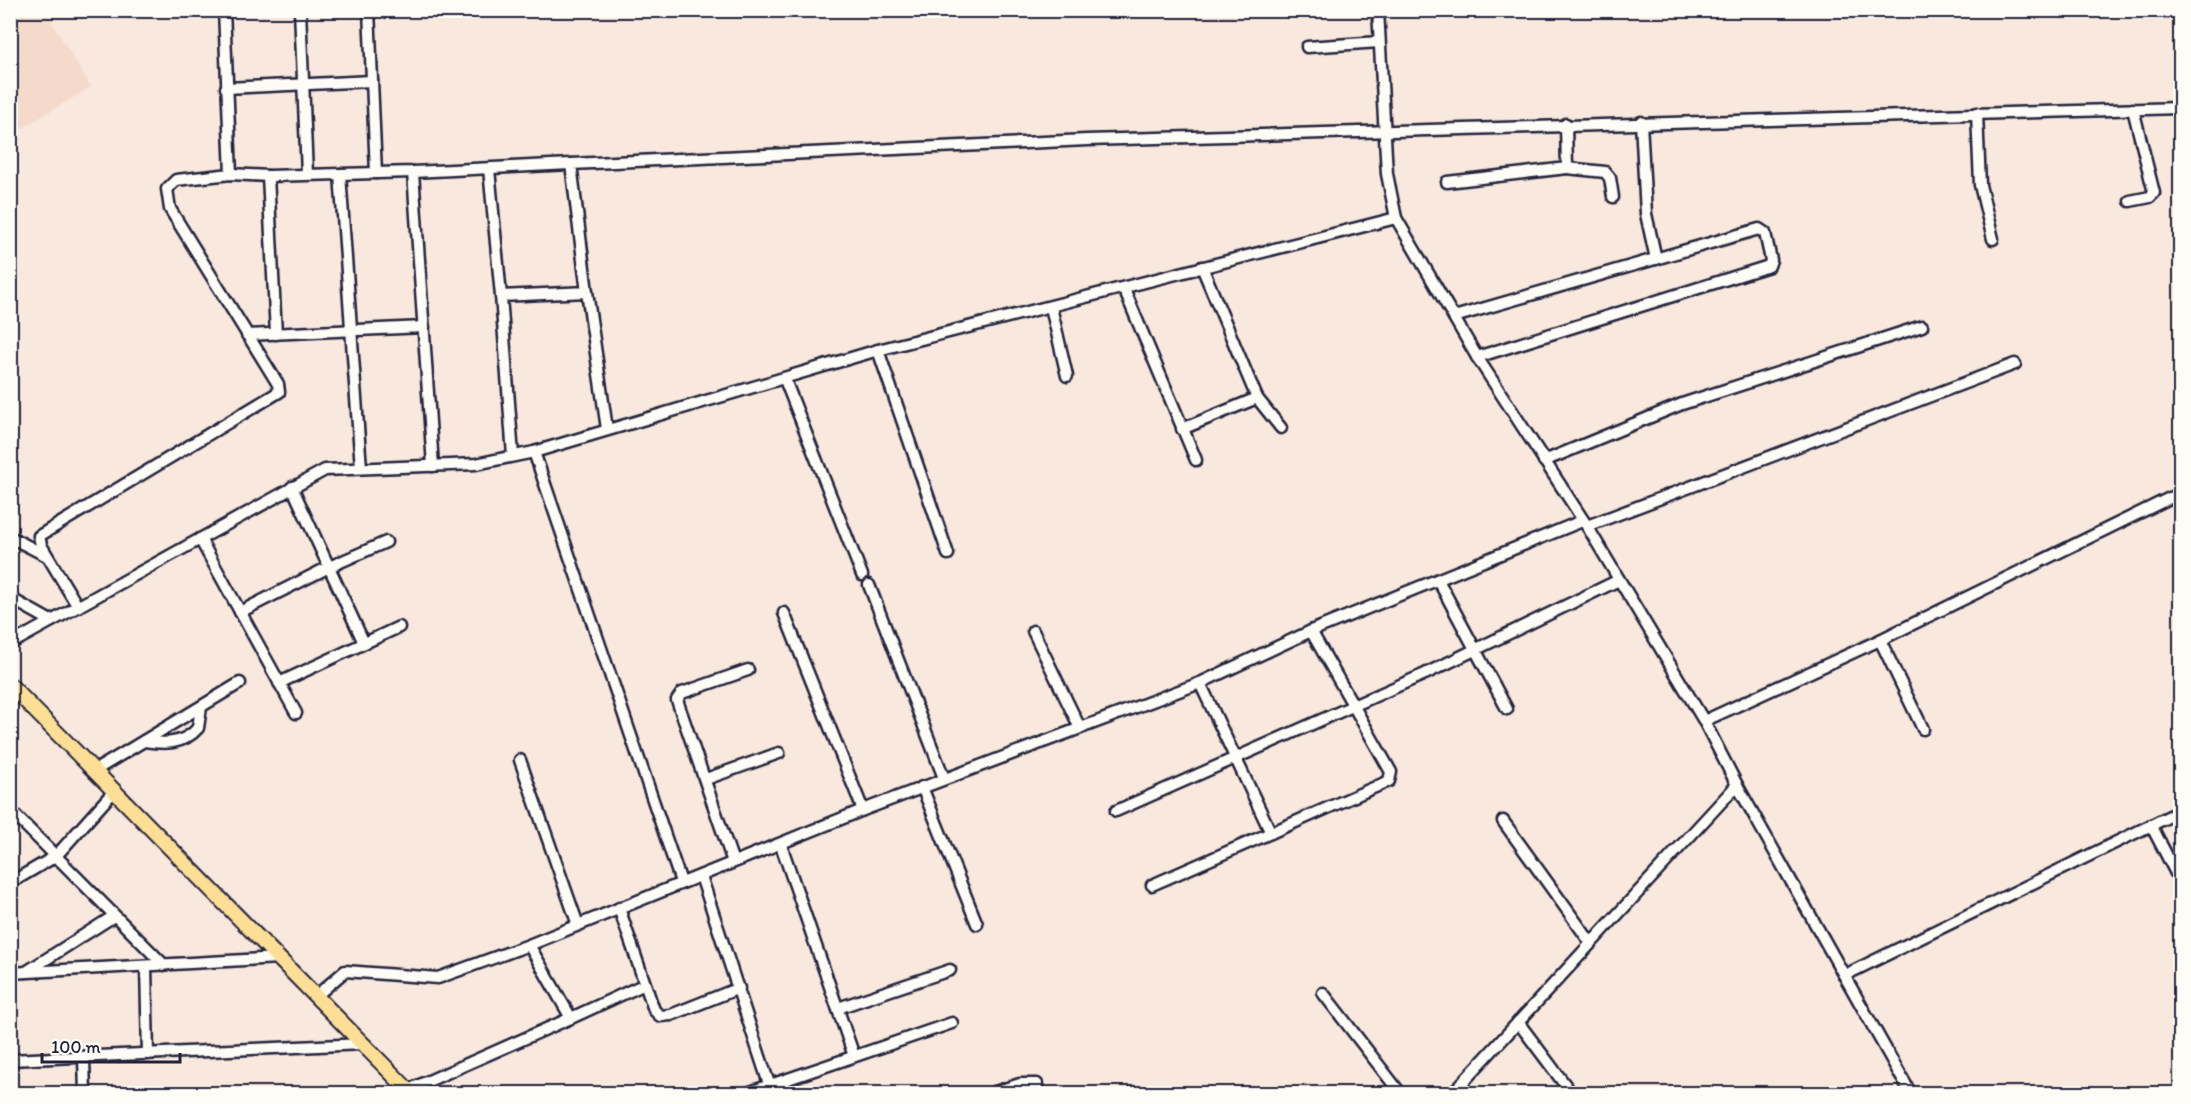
<svg xmlns="http://www.w3.org/2000/svg" width="2191" height="1104" viewBox="0 0 2191 1104" font-family="Itim,sans-serif">
<style>
.built{fill:#f5dacb}
.lines{fill:none;stroke-linecap:round;stroke-linejoin:round}
.minor-casing{stroke:#22223b;stroke-width:15}
.major-casing{stroke:#22223b;stroke-width:18}
.minor{stroke:#fdfcf7;stroke-width:10}
.major{stroke:#fdde96;stroke-width:14}
</style>
<rect width="100%" height="100%" fill="#f8e8dd"/>
<filter id="ink" filterUnits="userSpaceOnUse"><feTurbulence type="fractalNoise" baseFrequency=".0167" numOctaves="2"/><feDisplacementMap in="SourceGraphic" scale="12" xChannelSelector="R" yChannelSelector="G"/><feConvolveMatrix kernelMatrix="1 2 1 2 8 2 1 2 1" color-interpolation-filters="sRGB"/></filter>
<g filter="url(#ink)">
<polygon class="built" points="11,10 45,11 91,87 11,135"/>
<g class="lines">
<defs>
<g id="minor">
<polyline points="224,10 231,174"/>
<polyline points="300,10 307,174"/>
<polyline points="369,10 376,173"/>
<polyline points="1378,10 1387,174 1396,218 1477,357 1587,526 1704,721 1737,785 1911,1094"/>
<polyline points="1307,47 1379,42"/>
<polyline points="226,88 372,81"/>
<polyline points="1977,113 1980,185 1993,239"/>
<polyline points="1641,122 1646,214 1656,259"/>
<polyline points="1567,168 1605,172 1610,178 1613,197"/>
<polyline points="489,169 501,296 587,292 571,164 1087,140 2180,108"/>
<polyline points="413,172 433,466"/>
<polyline points="340,174 361,468"/>
<polyline points="268,176 276,334"/>
<polyline points="1447,182 1567,168 1566,124"/>
<polyline points="2130,201 2150,197 2154,193 2133,109"/>
<polyline points="1124,289 1196,460"/>
<polyline points="587,292 607,429"/>
<polyline points="501,296 513,456"/>
<polyline points="1051,307 1067,376"/>
<polyline points="1454,317 1759,229 1765,233 1771,260 1769,266 1477,357"/>
<polyline points="247,335 424,327"/>
<polyline points="878,350 948,554"/>
<polyline points="785,380 862,575"/>
<polyline points="1257,398 1281,428"/>
<polyline points="1182,429 1257,398 1202,267"/>
<polyline points="534,452 681,882"/>
<polyline points="1544,461 1682,404 1922,326"/>
<polyline points="292,487 364,643"/>
<polyline points="1587,526 2015,364"/>
<polyline points="10,537 47,556"/>
<polyline points="200,539 296,713"/>
<polyline points="1438,580 1507,709"/>
<polyline points="869,585 944,778"/>
<polyline points="10,598 51,621"/>
<polyline points="78,607 41,545 39,536 279,392 278,384 170,209 167,189 176,180 231,174 268,176 413,172 571,164"/>
<polyline points="240,612 329,567 386,542"/>
<polyline points="784,613 863,810"/>
<polyline points="1033,631 1080,728"/>
<polyline points="1880,640 1923,729"/>
<polyline points="10,644 325,470 476,464 534,452 878,350 1396,218"/>
<polyline points="279,683 399,627"/>
<polyline points="1200,683 1271,833"/>
<polyline points="1704,721 1880,640 2180,493"/>
<path d="M144 741C164 744 183 745 198 728L201 707"/>
<polyline points="520,760 578,925"/>
<polyline points="94,771 240,683"/>
<polyline points="706,779 779,753"/>
<polyline points="922,787 977,924"/>
<polyline points="10,810 164,965"/>
<polyline points="1116,811 1425,674 1619,580"/>
<polyline points="1503,821 1591,943"/>
<polyline points="2151,825 2180,881"/>
<polyline points="781,845 854,1056"/>
<polyline points="733,862 677,700 682,693 748,670"/>
<polyline points="701,876 769,1084"/>
<polyline points="10,883 56,856 114,791"/>
<polyline points="1152,885 1389,781 1391,772 1311,631"/>
<polyline points="619,908 654,1010 660,1016 671,1015 739,988"/>
<polyline points="529,945 571,1018 645,984"/>
<polyline points="146,966 148,1054"/>
<polyline points="26,972 114,916"/>
<polyline points="10,973 279,958"/>
<polyline points="1845,975 2180,811"/>
<polyline points="1323,993 1401,1094"/>
<polyline points="316,996 345,971 438,978 529,945 863,810 1200,683 1311,631 1582,521"/>
<polyline points="838,1008 950,970"/>
<polyline points="1518,1022 1572,1094"/>
<polyline points="84,1057 85,1094"/>
<polyline points="10,1060 363,1044"/>
<polyline points="408,1090 571,1018"/>
<polyline points="744,1094 952,1023"/>
<polyline points="989,1094 1020,1084 1037,1084 1037,1094"/>
<polyline points="1452,1094 1737,785"/>
</g>
<polyline id="major" points="10,685 412,1094"/>
</defs>
<use href="#minor" class="minor-casing"/>
<use href="#major" class="major-casing"/>
<use href="#minor" class="minor"/>
<use href="#major" class="major"/>
</g>
</g>
<rect width="2191" height="1104" fill="none" stroke="#fdfcf7" stroke-width="36"/>
<rect x="18" y="18" width="2155" height="1068" fill="none" stroke="#22223b" stroke-width="2" filter="url(#ink)"/>
<path d="M42 1053v9h138v-9" fill="none" stroke="#22223b" stroke-width="3"/>
<text x="51" y="1053" font-size="18" fill="#22223b" stroke="#fdfcf7" stroke-width="4.5" paint-order="stroke">100 m</text>
</svg>
